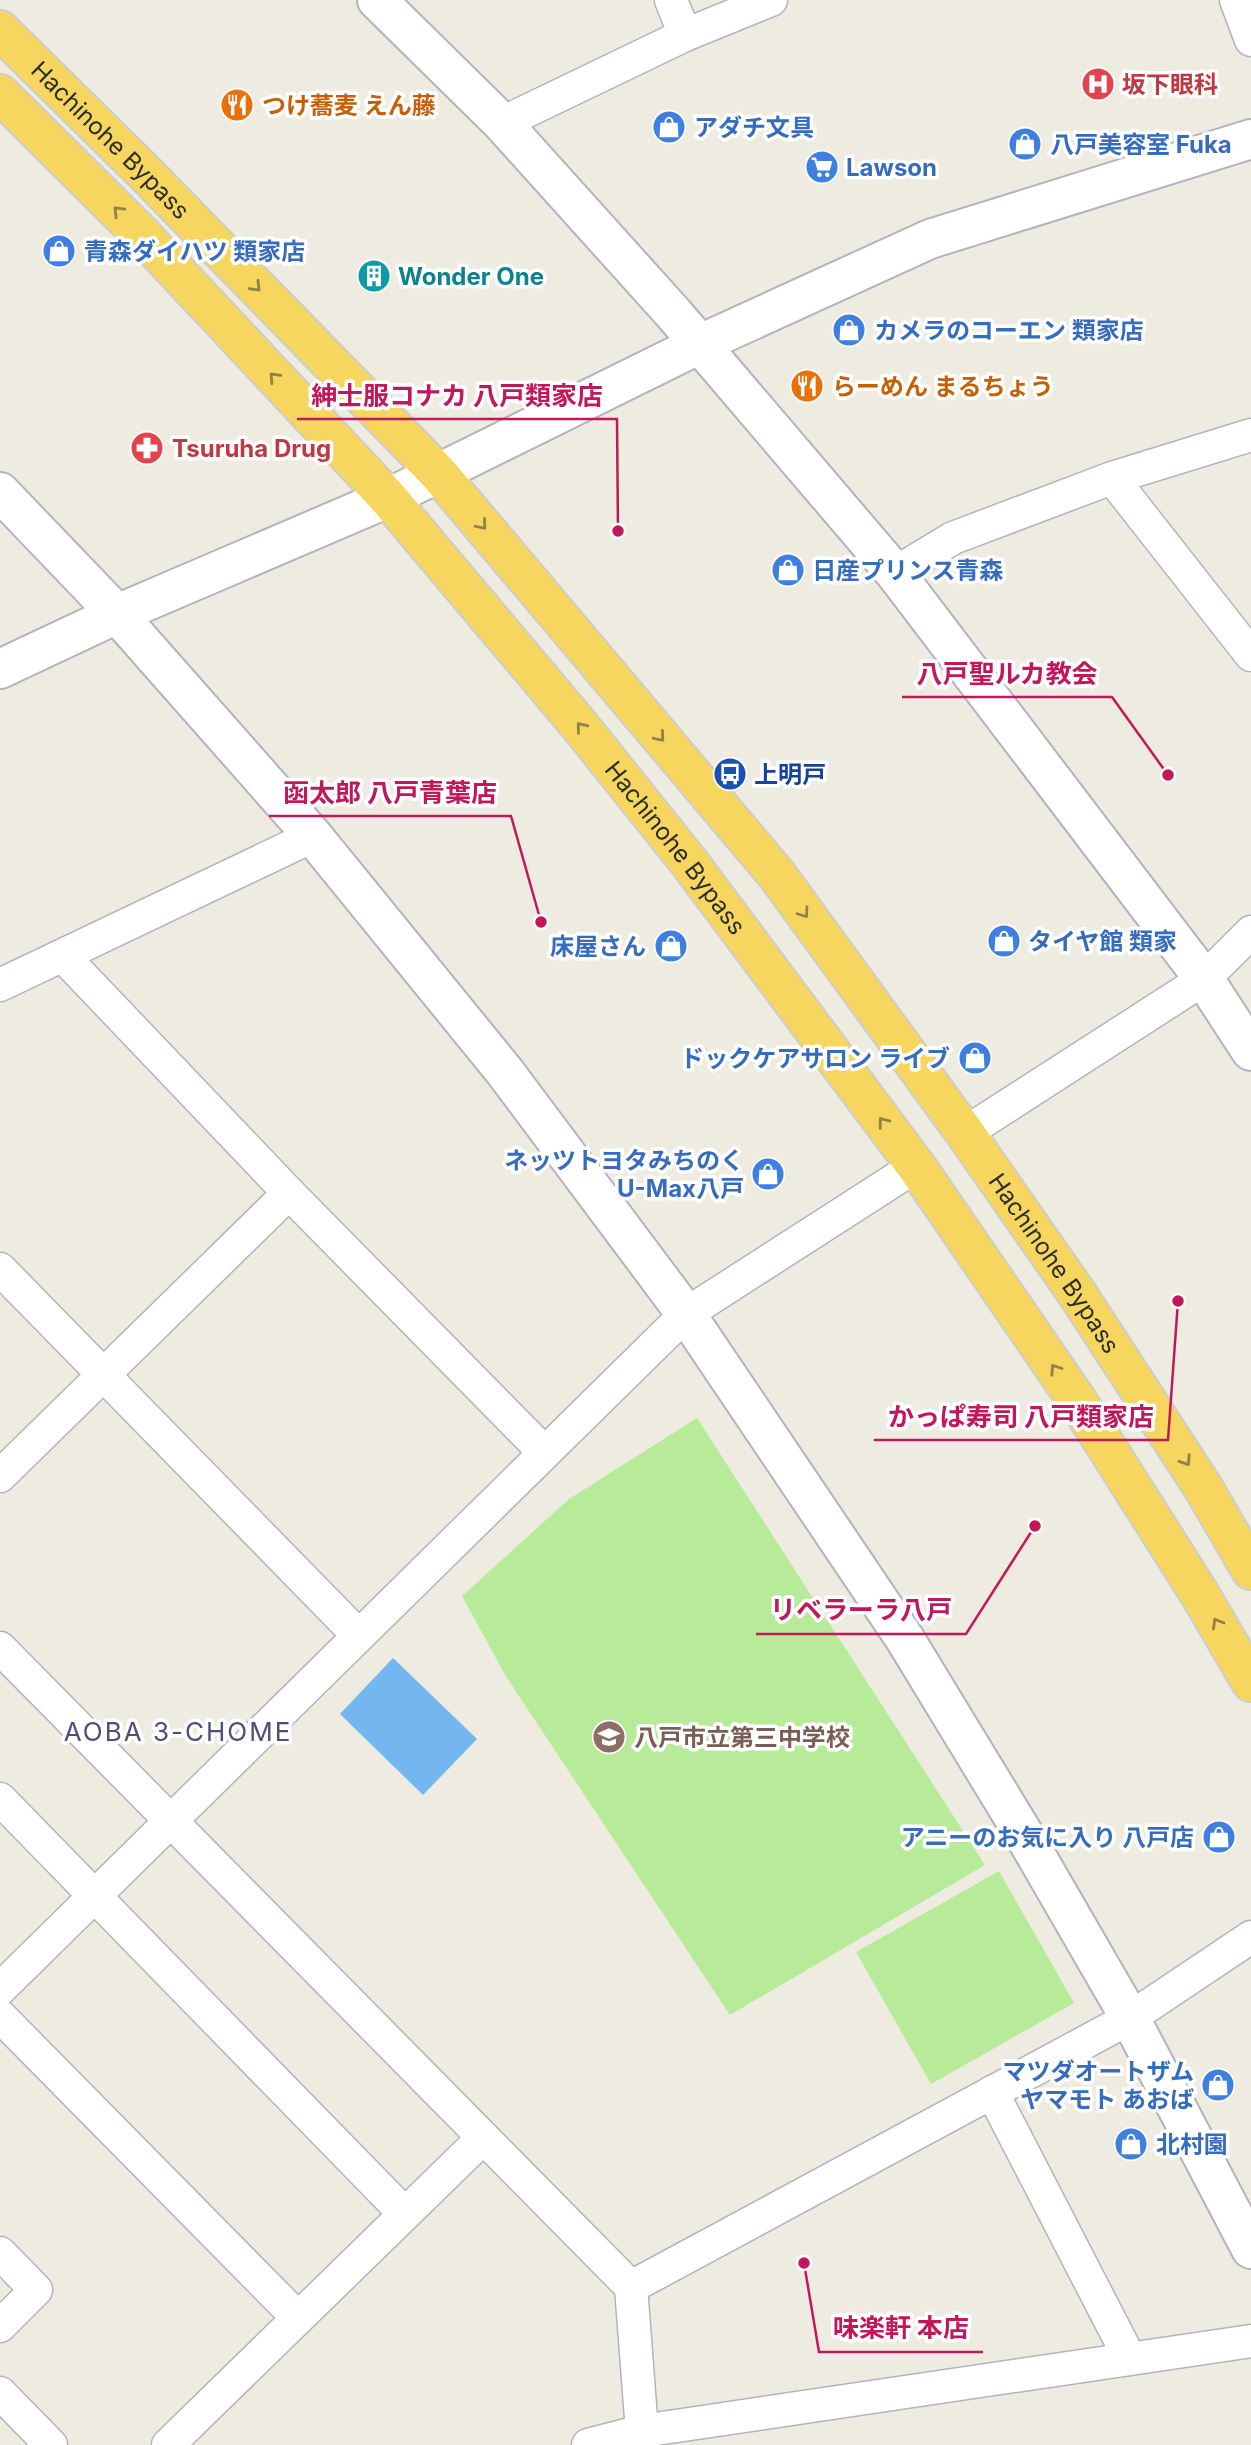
<svg xmlns="http://www.w3.org/2000/svg" width="1251" height="2445" viewBox="0 0 1251 2445" font-family="Inter,'Noto Sans JP',sans-serif">
<style>
.pitch{fill:#b8eb99}
.water{fill:#74b6ef}
.lines{fill:none;stroke-linecap:round;stroke-linejoin:round}
.minor-casing{stroke:#b3b3c0;stroke-width:35}
.tertiary-casing{stroke:#b3b3c0;stroke-width:42}
.trunk-casing{stroke:#cdcdcd;stroke-width:42}
.minor{stroke:#fff;stroke-width:32}
.tertiary{stroke:#fff;stroke-width:38}
.trunk{stroke:#f6d65e;stroke-width:38}
.oneway{stroke:#928246}
.labels{text-anchor:middle;dominant-baseline:central;stroke-width:7;stroke-linejoin:round;paint-order:stroke}
.health-label{font-size:24px;font-weight:bold;fill:#be3a42;stroke:#fff;text-anchor:start}
.food-label{font-size:24px;font-weight:bold;fill:#c56008;stroke:#fff;text-anchor:start}
.shop-label{font-size:24px;font-weight:bold;fill:#366cbe;stroke:#fff;text-anchor:start}
.street-label{font-size:24px;fill:#2d2d2d;stroke:#fff}
.culture-label{font-size:24px;font-weight:bold;fill:#0d838f;stroke:#fff;text-anchor:start}
.transit-label{font-size:24px;font-weight:bold;fill:#164399;stroke:#fff;text-anchor:start}
.education-label{font-size:24px;font-weight:bold;fill:#785e54;stroke:#fff;text-anchor:start}
.neighbourhood-label{font-size:26px;letter-spacing:2px;fill:#4d4d7e;stroke:#fff}
.leader{fill:none;stroke:#c2185b;stroke-width:2.5}
.callout-dot{fill:#c2185b;stroke:#fff;stroke-width:2.5}
.callout-label{font-size:26px;text-anchor:middle;font-weight:bold;fill:#c2185b;stroke:#fff;stroke-width:7;stroke-linejoin:round;paint-order:stroke}
</style>
<rect width="100%" height="100%" fill="#eeebe0"/>
<g class="pitch">
<polygon points="697,1418 985,1865 730,2015 505,1675 462,1596 569,1499"/>
<polygon points="999,1871 1074,2003 931,2084 856,1952"/>
</g>
<polygon class="water" points="393,1658 477,1739 423,1795 340,1714"/>
<g class="lines">
<defs>
<g id="minor">
<polyline points="671,0 685,35"/>
<polyline points="1236,0 1251,40"/>
<polyline points="502,123 685,35 771,0"/>
<polyline points="1112,478 1251,655"/>
<polyline points="895,573 953,538 1112,478 1251,435"/>
<polyline points="63,956 289,1193 544,1452"/>
<polyline points="0,985 313,836"/>
<polyline points="965,1133 1204,979 1251,932"/>
<polyline points="0,1269 358,1635"/>
<polyline points="0,1476 289,1193"/>
<polyline points="0,1648 631,2287 643,2445"/>
<polyline points="0,1799 404,2213"/>
<polyline points="0,1989 686,1314 916,1166"/>
<polyline points="0,2016 298,2318"/>
<polyline points="992,2092 1130,2359"/>
<polyline points="0,2253 36,2290 0,2326"/>
<polyline points="631,2287 1130,2018 1251,1937"/>
<polyline points="0,2393 51,2445"/>
<polyline points="168,2445 483,2138"/>
<polyline points="588,2445 642,2431 1251,2341"/>
</g>
<g id="tertiary">
<polyline points="377,0 502,123 674,314 895,573 1204,979 1251,1051"/>
<polyline points="0,492 117,614 313,836 505,1072 686,1314 905,1639 1023,1833 1130,2018 1251,2249"/>
<polyline points="0,669 117,614 388,498 700,344 930,239 1251,139"/>
</g>
<g id="trunk">
<path id="s1" d="M0 30 147 175 438 473 777 875 965 1133 1078 1295 1204 1489 1251 1570"/>
<path id="s2" d="M0 94 142 235 388 498 580 726 688 861 916 1166 1078 1402 1199 1593 1251 1682"/>
</g>
</defs>
<use href="#minor" class="minor-casing"/>
<use href="#tertiary" class="tertiary-casing"/>
<use href="#trunk" class="trunk-casing"/>
<use href="#minor" class="minor"/>
<use href="#tertiary" class="tertiary"/>
<use href="#trunk" class="trunk"/>
</g>
<defs><path id="oneway-chevron" d="M-2-3.5L2.5 0L-2 3.5" fill="none" stroke-width="1.6" stroke-linecap="round" stroke-linejoin="round" transform="scale(1.75)"/></defs>
<g class="oneway">
<use href="#oneway-chevron" transform="translate(118 211) rotate(-135)"/>
<use href="#oneway-chevron" transform="translate(256 287) rotate(46)"/>
<use href="#oneway-chevron" transform="translate(274 377) rotate(-133)"/>
<use href="#oneway-chevron" transform="translate(482 525) rotate(50)"/>
<use href="#oneway-chevron" transform="translate(581 727) rotate(-129)"/>
<use href="#oneway-chevron" transform="translate(660 737) rotate(50)"/>
<use href="#oneway-chevron" transform="translate(804 913) rotate(54)"/>
<use href="#oneway-chevron" transform="translate(883 1122) rotate(-127)"/>
<use href="#oneway-chevron" transform="translate(1055 1369) rotate(-124)"/>
<use href="#oneway-chevron" transform="translate(1186 1461) rotate(57)"/>
<use href="#oneway-chevron" transform="translate(1217 1623) rotate(-120)"/>
</g>
<defs>
<symbol id="hospital-disc" viewBox="-11 -11 22 22"><circle r="9.5" fill="#e0444e" stroke="#fff"/><path d="M-5-5h3v3.5h4V-5h3V5h-3V1.5h-4V5h-3Z" fill="#fff"/></symbol>
<symbol id="restaurant-disc" viewBox="-11 -11 22 22"><circle r="9.5" fill="#e8710a" stroke="#fff"/><path d="M-5-6h1v4h1v-4h1v4h1v-4h1v5L-1.5 .5V6h-2V.5L-5-1ZM5-6V6H3V1.5H1.5Q1.5-4 5-6Z" fill="#fff"/></symbol>
<symbol id="shop-disc" viewBox="-11 -11 22 22"><circle r="9.5" fill="#3f7fe0" stroke="#fff"/><path d="M-5-2.5h2.3a2.7 3.5 0 0 1 5.4 0H5L5.5 6h-11ZM-1.5-2.5h3a1.5 2.3 0 0 0-3 0Z" fill="#fff"/></symbol>
<symbol id="supermarket-disc" viewBox="-11 -11 22 22"><circle r="9.5" fill="#3f7fe0" stroke="#fff"/><path d="M-6-5.5h2.5l.6 2H6L4.5 2H-2.5L-4.4-4H-6ZM-1.5 3.2a1.3 1.3 0 1 0 .1 0ZM3 3.2a1.3 1.3 0 1 0 .1 0Z" fill="#fff"/></symbol>
<symbol id="building-disc" viewBox="-11 -11 22 22"><circle r="9.5" fill="#0f9aa8" stroke="#fff"/><path d="M-4-6H4V6H1V3H-1V6H-4ZM-2.5-4.3h1.7v1.8h-1.7ZM.8-4.3h1.7v1.8H.8ZM-2.5-1h1.7V.8h-1.7ZM.8-1h1.7V.8H.8Z" fill="#fff"/></symbol>
<symbol id="pharmacy-disc" viewBox="-11 -11 22 22"><circle r="9.5" fill="#e0444e" stroke="#fff"/><path d="M-2-6h4v4h4v4h-4v4h-4v-4h-4v-4h4Z" fill="#fff"/></symbol>
<symbol id="bus-disc" viewBox="-11 -11 22 22"><circle r="9.5" fill="#1a4fb4" stroke="#fff"/><path d="M-5-6H5V4H4V6H2V4H-2V6H-4V4H-5ZM-3.5-4V0h7V-4ZM-3.5 1.2v1.5H-2V1.2ZM2 1.2v1.5H3.5V1.2Z" fill="#fff"/></symbol>
<symbol id="school-disc" viewBox="-11 -11 22 22"><circle r="9.5" fill="#8d6e63" stroke="#fff"/><path d="M0-5L7-2L0 1L-7-2ZM-4 1L0 2.5L4 1V4Q0 6-4 4Z" fill="#fff"/></symbol>
</defs>
<g fill-rule="evenodd">
<use href="#hospital-disc" x="1079" y="65" width="38" height="38"/>
<use href="#restaurant-disc" x="218" y="86" width="38" height="38"/>
<use href="#shop-disc" x="650" y="108" width="38" height="38"/>
<use href="#shop-disc" x="1006" y="125" width="38" height="38"/>
<use href="#supermarket-disc" x="803" y="148" width="38" height="38"/>
<use href="#shop-disc" x="40" y="232" width="38" height="38"/>
<use href="#building-disc" x="355" y="257" width="38" height="38"/>
<use href="#shop-disc" x="830" y="311" width="38" height="38"/>
<use href="#restaurant-disc" x="788" y="367" width="38" height="38"/>
<use href="#pharmacy-disc" x="128" y="429" width="38" height="38"/>
<use href="#shop-disc" x="769" y="551" width="38" height="38"/>
<use href="#bus-disc" x="711" y="755" width="38" height="38"/>
<use href="#shop-disc" x="985" y="922" width="38" height="38"/>
<use href="#shop-disc" x="652" y="927" width="38" height="38"/>
<use href="#shop-disc" x="956" y="1039" width="38" height="38"/>
<use href="#shop-disc" x="749" y="1155" width="38" height="38"/>
<use href="#school-disc" x="590" y="1718" width="38" height="38"/>
<use href="#shop-disc" x="1200" y="1818" width="38" height="38"/>
<use href="#shop-disc" x="1199" y="2066" width="38" height="38"/>
<use href="#shop-disc" x="1112" y="2125" width="38" height="38"/>
</g>
<g class="labels">
<g class="health-label">
<text x="1122" y="84">坂下眼科</text>
<text x="172" y="448">Tsuruha Drug</text>
</g>
<g class="food-label">
<text x="262" y="105">つけ蕎麦 えん藤</text>
<text x="832" y="386">らーめん まるちょう</text>
</g>
<g class="shop-label">
<text x="694" y="127">アダチ文具</text>
<text x="1050" y="144">八戸美容室 Fuka</text>
<text x="846" y="167">Lawson</text>
<text x="84" y="251">青森ダイハツ 類家店</text>
<text x="874" y="330">カメラのコーエン 類家店</text>
<text x="812" y="570">日産プリンス青森</text>
<text x="1028" y="941">タイヤ館 類家</text>
<text x="646" y="946" text-anchor="end">床屋さん</text>
<text x="950" y="1058" text-anchor="end">ドックケアサロン ライブ</text>
<text x="744" y="1160" text-anchor="end">ネッツトヨタみちのく<tspan x="744" dy="28">U-Max八戸</tspan></text>
<text x="1194" y="1837" text-anchor="end">アニーのお気に入り 八戸店</text>
<text x="1194" y="2071" text-anchor="end">マツダオートザム<tspan x="1194" dy="28">ヤマモト あおば</tspan></text>
<text x="1156" y="2144">北村園</text>
</g>
<g class="street-label">
<text stroke="none"><textPath href="#s1" startOffset="156">Hachinohe Bypass</textPath></text>
<text stroke="none"><textPath href="#s2" startOffset="1013">Hachinohe Bypass</textPath></text>
<text stroke="none"><textPath href="#s1" startOffset="1626">Hachinohe Bypass</textPath></text>
</g>
<g class="culture-label">
<text x="398" y="276">Wonder One</text>
</g>
<g class="transit-label">
<text x="754" y="774">上明戸</text>
</g>
<g class="education-label">
<text x="634" y="1737">八戸市立第三中学校</text>
</g>
<g class="neighbourhood-label">
<text x="178" y="1731">AOBA 3-CHOME</text>
</g>
</g>
<path class="leader" d="M618 531L617 419H297M1168 775L1112 697H902M541 922L511 816H269M1178 1301L1168 1440H874M1035 1526L966 1634H756M804 2263L819 2352H983"/>
<g class="callout-dot">
<circle cx="618" cy="531" r="7"/>
<circle cx="1168" cy="775" r="7"/>
<circle cx="541" cy="922" r="7"/>
<circle cx="1178" cy="1301" r="7"/>
<circle cx="1035" cy="1526" r="7"/>
<circle cx="804" cy="2263" r="7"/>
</g>
<g class="callout-label">
<text x="457" y="405">紳士服コナカ 八戸類家店</text>
<text x="1007" y="683">八戸聖ルカ教会</text>
<text x="390" y="802">函太郎 八戸青葉店</text>
<text x="1021" y="1426">かっぱ寿司 八戸類家店</text>
<text x="861" y="1619">リベラーラ八戸</text>
<text x="901" y="2337">味楽軒 本店</text>
</g>
</svg>
